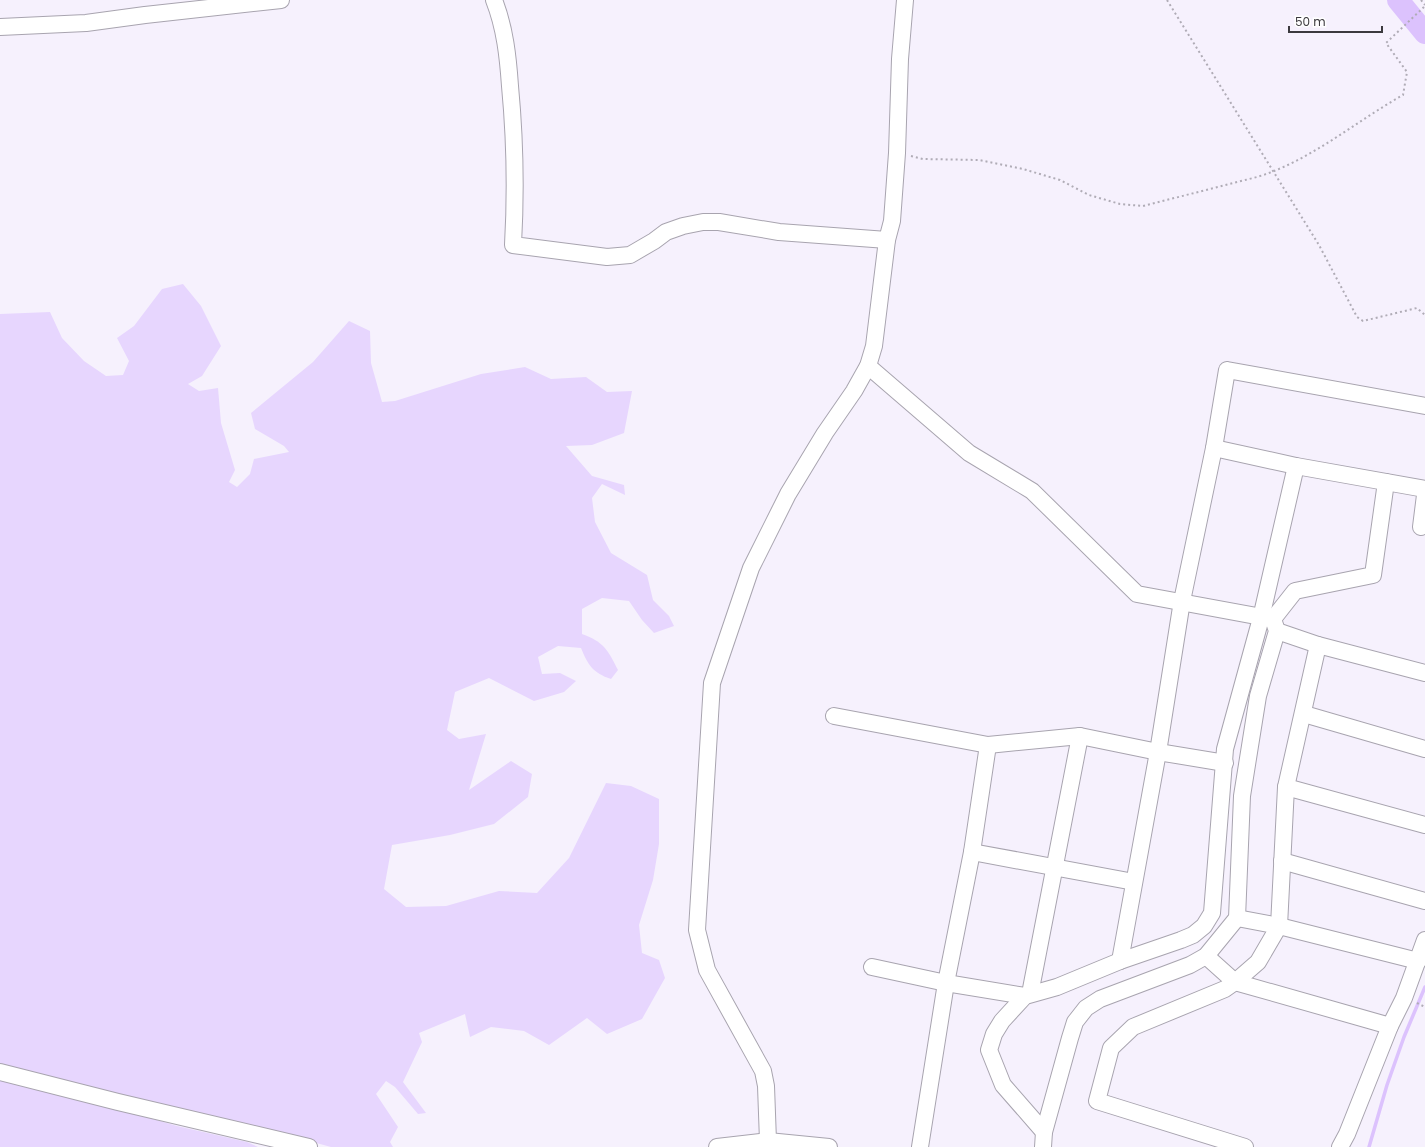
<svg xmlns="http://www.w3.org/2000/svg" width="1425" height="1147" viewBox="0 0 1425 1147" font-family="Poppins,sans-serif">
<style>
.green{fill:#e7d6fe}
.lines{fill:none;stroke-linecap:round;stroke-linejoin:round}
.stream{stroke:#dcc2fd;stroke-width:3.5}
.river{stroke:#dcc2fd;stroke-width:22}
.minor-casing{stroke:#a8a4af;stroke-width:18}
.path{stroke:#b0acb6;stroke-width:2;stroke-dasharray:2 3;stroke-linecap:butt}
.minor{stroke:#fff;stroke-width:16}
</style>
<rect width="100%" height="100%" fill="#f6f1fd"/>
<path class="green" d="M183 284 201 306 221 346 202 376 188 384 199 391 218 388 221 423 235 470 229 482 237 487 250 474 254 459 289 452 284 446 255 429 251 413 313 362 349 321 370 331 371 363 382 402 395 401 481 374 525 367 551 379 586 377 607 392 632 391 624 433 592 445 566 446 592 476 624 485 625 495 602 484 592 498 595 522 611 553 647 575 653 600 669 616 674 626 654 633 642 620 629 601 602 598 582 609V634C604 642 608 650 618 670L611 679C593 673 588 665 581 648L558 646 538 657 542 674 560 673 576 681 564 692 534 701 489 678 455 692 447 730 459 739 486 734 469 790 511 761 532 774 528 797 494 824 450 835 392 845 384 889 406 907 446 906 499 891 537 893 569 858 606 783 631 786 659 799V844L653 880 639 925 642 953 659 960 665 978 642 1019 607 1034 587 1018 549 1045 524 1031 491 1027 470 1037 465 1014 419 1033 422 1042 403 1082 426 1113 418 1114 395 1087 386 1081 376 1094 398 1127 390 1142 393 1147H331L254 1126 99 1103 177 1126 247 1142 258 1147H0V314L50 312 62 338 84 361 106 376 123 375 129 361 117 338 134 326 162 289Z"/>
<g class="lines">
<polyline class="stream" points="1369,1147 1387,1085 1404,1037 1425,987"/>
<polyline class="river" points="1398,0 1425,33"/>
<defs>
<g id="minor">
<path d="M494 0C505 28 508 57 510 86 515 139 516 192 513 245L607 257 630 255 654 241 666 232 683 226 703 222H719L779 232 887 240"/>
<polyline points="0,27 86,23 145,15 281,0"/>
<polyline points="868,366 969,453 1032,491 1137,594 1272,619"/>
<polyline points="1214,448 1296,466 1425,489"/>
<polyline points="1421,527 1425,495"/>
<polyline points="1273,619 1295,591 1373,575 1386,482"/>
<polyline points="1277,631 1318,645 1425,673"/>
<polyline points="1304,714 1425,749"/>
<polyline points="834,716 988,745 1080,736 1158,752 1225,763"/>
<polyline points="1286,787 1425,825"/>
<polyline points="972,852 1134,882"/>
<polyline points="1282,861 1425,901"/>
<polyline points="1237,918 1279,926 1418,961"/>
<polyline points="1206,956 1235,982 1390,1026"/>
<polyline points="1120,961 1158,752 1182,601 1214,448 1227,370 1425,406"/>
<polyline points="872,967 946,983 1025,996"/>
<polyline points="1030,994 1080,736"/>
<polyline points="0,1072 118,1102 309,1147"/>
<polyline points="1044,1132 1003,1085 989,1050 994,1034 1002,1021 1025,996 1057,987 1120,961 1181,940 1193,935 1204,926 1212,913 1225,749 1261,618 1296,466"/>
<polyline points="768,1141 766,1086 763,1071 707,970 697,930 712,683 751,568 788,494 825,433 854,391 868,366 874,346 887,240 892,221 897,153 900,59 905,0"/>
<polyline points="717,1147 768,1141 829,1147"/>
<polyline points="920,1147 946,983 972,852 988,745"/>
<polyline points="1043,1147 1044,1132 1070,1038 1075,1022 1086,1008 1100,999 1190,965 1206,956 1237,918 1242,796 1258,696 1277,631 1273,619"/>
<polyline points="1245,1147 1097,1101 1111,1048 1133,1027 1225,989 1235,982 1258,962 1279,926 1286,787 1318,645"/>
<polyline points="1340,1147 1347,1134 1390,1026 1404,998 1425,940"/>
</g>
</defs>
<use href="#minor" class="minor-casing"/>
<g class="path">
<polyline points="1167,0 1319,245 1357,317 1363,321 1417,308 1425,315"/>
<polyline points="1421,0 1425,5"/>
<path d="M911 156 923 159 979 160 1023 169 1060 180 1089 195 1120 204 1143 206 1257 177C1310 161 1355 122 1403 95L1407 72 1386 43 1425 6"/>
<polyline points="1417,1003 1425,1007"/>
</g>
<use href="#minor" class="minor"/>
</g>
<path d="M1289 26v6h93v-6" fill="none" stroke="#3b393e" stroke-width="2"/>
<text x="1295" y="26" font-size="12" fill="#3b393e" stroke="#ffffff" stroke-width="3" paint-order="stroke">50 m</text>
</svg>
